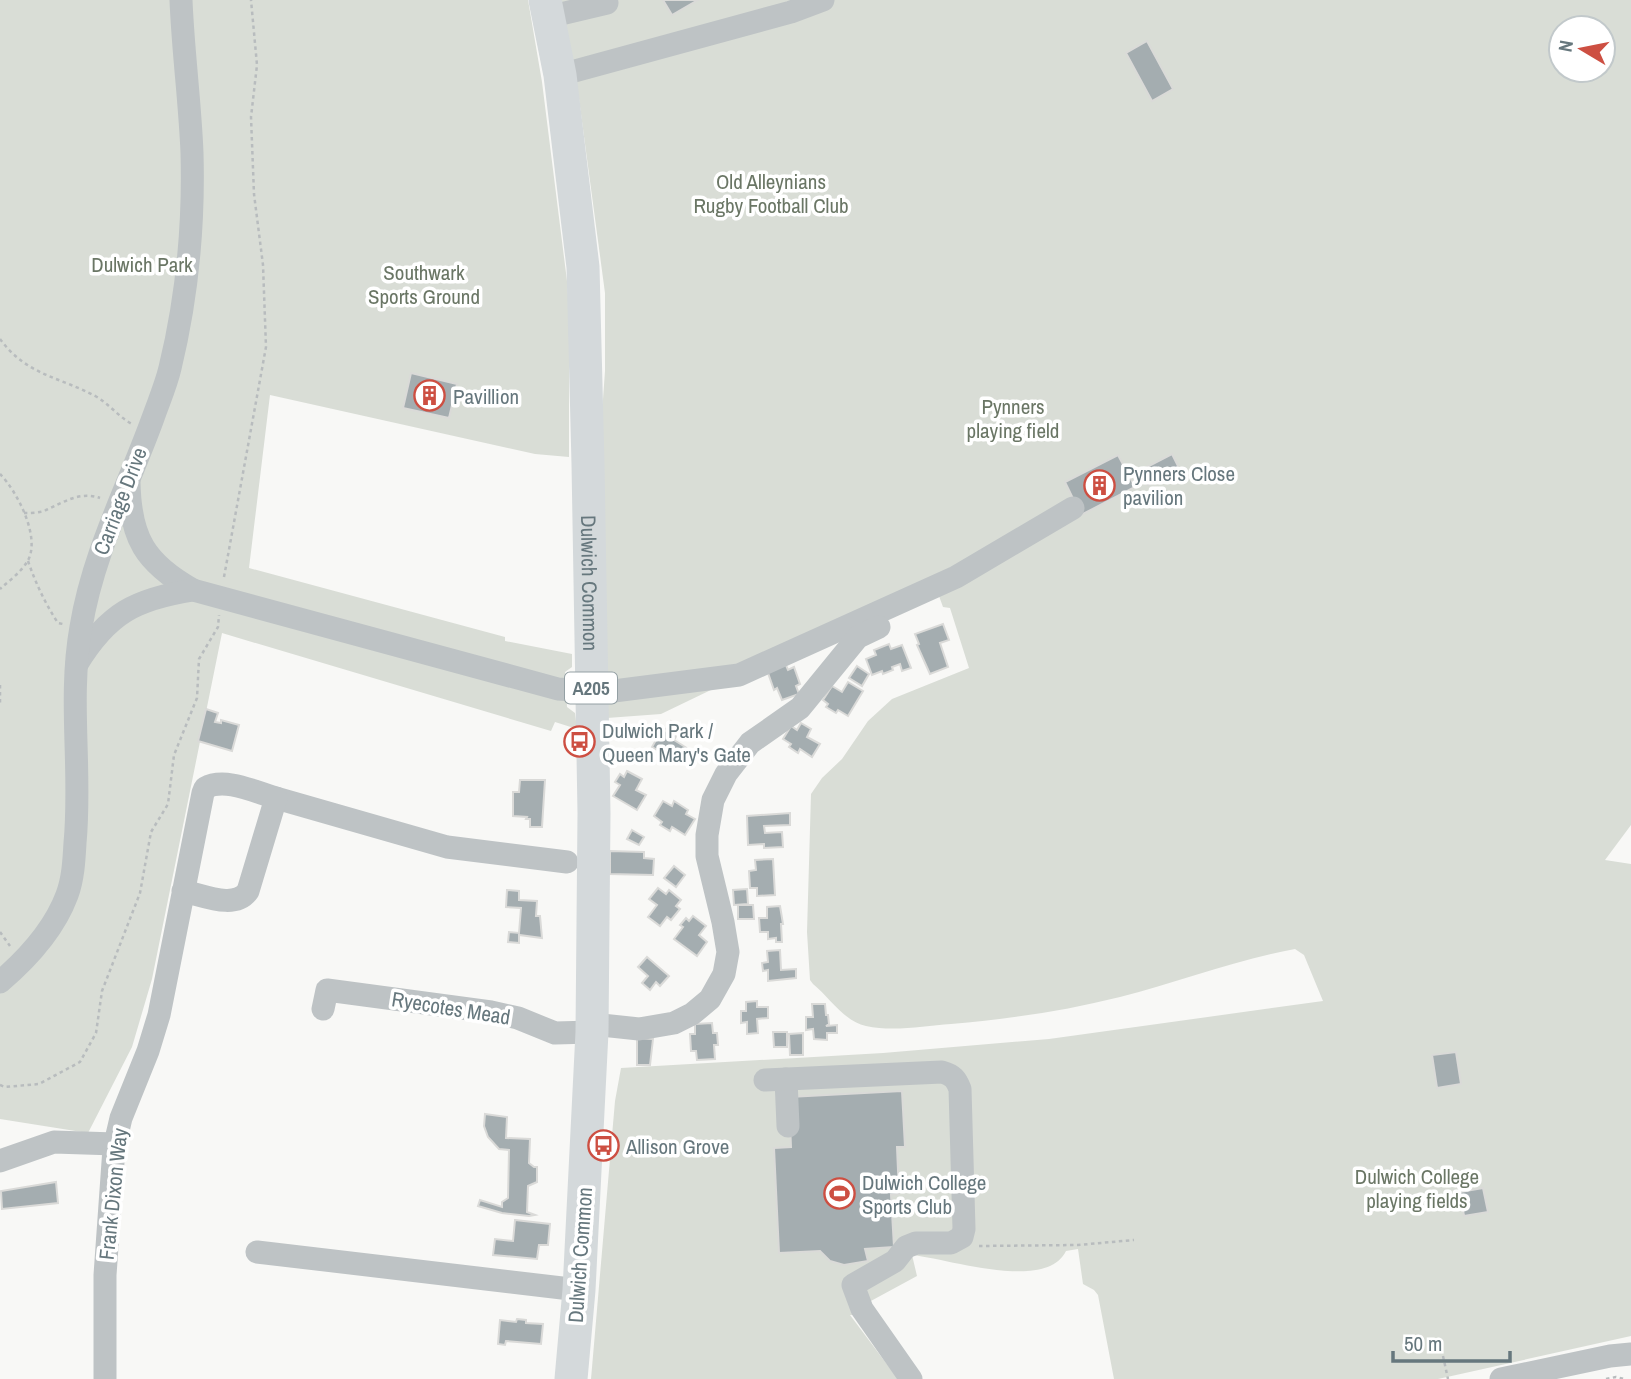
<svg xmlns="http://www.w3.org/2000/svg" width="1631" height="1379" viewBox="0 0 1631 1379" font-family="'Archivo Narrow',sans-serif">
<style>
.green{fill:#d9ddd6;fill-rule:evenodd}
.building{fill:#a4adb0;stroke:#dadad8;stroke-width:2}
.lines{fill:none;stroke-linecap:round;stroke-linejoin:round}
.path{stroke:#b8bcbe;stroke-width:2.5;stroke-dasharray:3.5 3.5;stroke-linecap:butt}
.minor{stroke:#bec3c5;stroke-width:23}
.highway{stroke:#d4d9db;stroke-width:33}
.labels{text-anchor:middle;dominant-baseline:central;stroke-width:7;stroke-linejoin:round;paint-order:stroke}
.shield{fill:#fff;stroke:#94a0a4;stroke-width:2}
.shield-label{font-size:19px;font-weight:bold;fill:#66777d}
.park-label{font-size:21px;fill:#6a7665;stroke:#fff}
.poi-label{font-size:21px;fill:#66777d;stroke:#fff;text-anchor:start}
.street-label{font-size:21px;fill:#66777d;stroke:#fff}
</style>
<rect width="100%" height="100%" fill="#f8f8f6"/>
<g class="green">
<polygon points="0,0 528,0 542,82 567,281 569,309 569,457 535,454 270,395 249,568 505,637 505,641 572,654 572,667 565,672 567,707 575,713 577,729 555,722 551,731 222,633 152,979 132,1047 88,1133 0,1119"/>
<path d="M559 0H1631V825L1605 860 1631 864V1336L1438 1379H1114L1098 1295 1094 1290 1083 1284 1078 1249 1066 1251C1046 1292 950 1259 912 1255L917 1276 869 1302 856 1315H850L898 1379H591L615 1101 621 1068 883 1053 1049 1039 1323 1001 1304 955 1295 949C1235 960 1178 982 1120 997 1064 1011 1009 1019 951 1024 924 1026 893 1032 866 1026 845 1022 829 997 813 984L810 980 807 932 811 794 822 778 842 759 868 721 892 699 969 668 950 608 943 607 939 596 742 675 661 714 607 718 601 427 605 371V293L579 99ZM1561 28H1603V70H1561Z"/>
</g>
<g class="building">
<polygon points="663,0 698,0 672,15"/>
<polygon points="1147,41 1173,89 1152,101 1126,53"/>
<polygon points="411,373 457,384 449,418 403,408"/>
<polygon points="1172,454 1179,468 1148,485 1141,470"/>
<polygon points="1118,455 1135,487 1081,515 1065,482"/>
<polygon points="943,624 949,640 940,643 948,667 930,674 917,645 919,644 915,634"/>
<polygon points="889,644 891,649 902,645 911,668 902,671 900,664 892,667 893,670 883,674 882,671 872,675 866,659 876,655 874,650"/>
<polygon points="785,663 788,670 794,667 800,684 796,686 799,694 782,700 777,688 774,690 767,670"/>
<polygon points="857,666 869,674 862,686 849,678"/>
<polygon points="848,682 863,691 848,716 838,710 836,713 826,707 828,704 823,700 832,686 842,692"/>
<polygon points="206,709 218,713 215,722 221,723 221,720 239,725 232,751 198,741"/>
<polygon points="671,721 681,727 674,740 690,750 682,764 671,758 669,762 659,756 661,752 652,747 660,733 663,734"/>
<polygon points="801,723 811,729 807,737 820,744 812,757 800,749 798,753 789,747 791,744 783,739 791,726 797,730"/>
<polygon points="627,771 642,779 636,790 646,795 637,810 613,796 620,785 615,782 620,774 624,777"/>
<polygon points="520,780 545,780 542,827 530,827 530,819 526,819 527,817 513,816 513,792 519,792"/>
<polygon points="663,801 672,806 674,801 688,810 686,814 695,819 685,835 672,827 670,831 660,825 662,822 654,816"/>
<polygon points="790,813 790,825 764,826 765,833 782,832 783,847 764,848 764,844 748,845 747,816"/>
<polygon points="632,830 644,837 639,845 627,839"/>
<polygon points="610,851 644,852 644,858 654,859 653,875 610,874"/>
<polygon points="773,859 775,895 757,896 757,888 750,888 749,871 756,870 755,860"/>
<polygon points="674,866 685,875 676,887 664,878"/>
<polygon points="658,888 666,894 669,890 681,900 676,906 680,909 671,920 667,917 660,926 648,917 657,905 649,899"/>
<polygon points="747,889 748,904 734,905 733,890"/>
<polygon points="507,890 519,891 519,900 537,901 536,916 540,916 542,938 519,935 519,943 508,942 509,932 519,933 521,908 506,907"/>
<polygon points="738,905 753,905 754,919 738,919"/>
<polygon points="780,906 783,924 781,924 782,942 776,942 776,938 768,939 768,932 760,932 759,918 767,918 767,907"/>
<polygon points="693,916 706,926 699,935 707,942 697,956 674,939 683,927 680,925 686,918 689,921"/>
<polygon points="780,950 781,970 796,969 796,978 768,981 768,970 763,971 762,963 768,962 767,951"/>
<polygon points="647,957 669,976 660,986 656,982 650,990 642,983 648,976 638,967"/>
<polygon points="757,1001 757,1007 768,1007 768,1018 757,1019 758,1033 747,1034 747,1022 741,1023 741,1011 746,1011 746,1002"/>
<polygon points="812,1004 825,1004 826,1015 828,1015 829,1024 826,1026 837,1025 837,1033 827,1033 827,1040 814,1039 813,1029 806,1030 806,1017 813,1017"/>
<polygon points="712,1023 713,1033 717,1033 718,1045 714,1045 715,1059 697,1060 696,1051 691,1051 690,1034 695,1034 695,1024"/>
<polygon points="773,1032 787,1032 787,1047 774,1047"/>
<polygon points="803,1033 803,1055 790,1055 789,1034"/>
<polygon points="637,1038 653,1039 650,1065 637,1065"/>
<polygon points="1456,1052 1461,1084 1437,1088 1432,1055"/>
<polygon points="902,1091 905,1147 897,1147 899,1194 891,1195 894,1247 865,1249 868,1261 844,1265 830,1261 820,1251 779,1253 774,1148 791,1147 789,1097"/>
<polygon points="485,1114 507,1117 506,1138 530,1139 529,1163 534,1167 537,1167 537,1182 528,1186 527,1212 535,1215 529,1216 502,1213 478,1206 480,1200 502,1207 502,1202 508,1198 509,1150 499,1149 488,1137 484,1126"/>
<polygon points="56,1182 58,1203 2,1209 1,1191"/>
<polygon points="1483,1188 1488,1212 1464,1216 1460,1192"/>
<polygon points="515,1220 550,1224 548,1245 539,1245 537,1259 493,1255 495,1239 513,1241"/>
<polygon points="517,1319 526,1320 526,1323 543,1324 541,1344 506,1341 505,1345 498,1344 500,1320 516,1322"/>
</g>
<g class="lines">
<g class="path">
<path d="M0 339C27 376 61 377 97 397 110 405 119 417 132 424"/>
<path d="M0 474C17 491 42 539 27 562 21 572 9 581 0 589"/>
<path d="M24 513C31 513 40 513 46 510 64 502 80 491 100 498"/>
<path d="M28 561C36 584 45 603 58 623L63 624"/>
<polyline points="224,577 266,347 263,265 254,194 251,117 257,65 251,0"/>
<polyline points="0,685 0,706"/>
<polyline points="0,932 10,946"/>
<polyline points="0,1085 5,1087 39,1084 80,1062 96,1033 102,991 140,893 151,832 168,804 174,755 197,698 199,659 218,627 219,615"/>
<polyline points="979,1246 1078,1245 1134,1240"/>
<polyline points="1443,1356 1448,1379"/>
<polyline points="1606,1379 1616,1377 1624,1379"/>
</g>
<g class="minor">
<polyline points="548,17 607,3"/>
<polyline points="560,75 791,12 823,0"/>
<path d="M129 482C130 538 145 563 193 590"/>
<path d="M77 664C108 613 136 599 193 590L558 689 606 692 739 675 956 577 1073 508"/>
<polyline points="276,798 447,847 567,862"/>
<path d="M0 982C27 959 54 930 67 895 73 879 74 861 75 843 82 771 68 699 81 627 93 553 128 487 153 418 159 401 166 385 170 368 187 298 194 225 192 153 190 102 183 51 181 0"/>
<polyline points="323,1009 327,990 491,1012 518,1018 555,1033 592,1032"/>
<polyline points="592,1024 639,1029 674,1023 692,1014 710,999 724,974 728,952 723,922 707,856 707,835 713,800 726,774 750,743 800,708 858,637 879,627"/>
<polyline points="786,1079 788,1126"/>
<path d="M765 1080 942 1072C953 1075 956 1079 960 1089L964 1229 962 1237 951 1243H916L906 1247 895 1261 853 1285 862 1309 911 1379"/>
<polyline points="0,1161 54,1142 115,1144"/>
<polyline points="257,1252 579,1290"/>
<path d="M105 1379V1275L114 1148 121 1118 148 1051 159 1015 203 793 205 788C225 777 255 792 276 798L248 891C235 910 203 895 183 891"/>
<polyline points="1501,1379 1610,1356 1631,1354"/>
</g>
<path class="highway" id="s1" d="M545 0 560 75 583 267 588 464 594 813 592 1032 579 1290 571 1379"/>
</g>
<defs>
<symbol id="building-ring" viewBox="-11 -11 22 22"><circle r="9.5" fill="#fff" stroke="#cd4f42" stroke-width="1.5"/><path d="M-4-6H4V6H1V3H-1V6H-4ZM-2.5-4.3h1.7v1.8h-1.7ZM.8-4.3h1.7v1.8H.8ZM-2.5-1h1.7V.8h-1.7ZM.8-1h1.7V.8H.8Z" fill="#cd4f42"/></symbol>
<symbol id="bus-ring" viewBox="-11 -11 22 22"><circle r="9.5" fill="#fff" stroke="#cd4f42" stroke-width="1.5"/><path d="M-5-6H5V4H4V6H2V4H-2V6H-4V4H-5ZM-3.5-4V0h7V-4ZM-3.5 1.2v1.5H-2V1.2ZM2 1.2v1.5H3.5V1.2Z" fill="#cd4f42"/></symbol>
<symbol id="stadium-ring" viewBox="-11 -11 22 22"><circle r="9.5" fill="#fff" stroke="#cd4f42" stroke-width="1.5"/><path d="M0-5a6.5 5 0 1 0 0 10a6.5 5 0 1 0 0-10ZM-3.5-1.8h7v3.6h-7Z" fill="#cd4f42"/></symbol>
</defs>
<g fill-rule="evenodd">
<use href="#building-ring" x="412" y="378" width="35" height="35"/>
<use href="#building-ring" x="1082" y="468" width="35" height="35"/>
<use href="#bus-ring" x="562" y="724" width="35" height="35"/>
<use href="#bus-ring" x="586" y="1128" width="35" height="35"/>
<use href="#stadium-ring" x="822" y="1176" width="35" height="35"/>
</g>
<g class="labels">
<rect class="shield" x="565" y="672.5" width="52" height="31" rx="5"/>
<g class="shield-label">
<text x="591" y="688">A205</text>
</g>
<g class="park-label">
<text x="771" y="181">Old Alleynians<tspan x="771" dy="24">Rugby Football Club</tspan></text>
<text x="142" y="264">Dulwich Park</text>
<text x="424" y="272">Southwark<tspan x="424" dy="24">Sports Ground</tspan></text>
<text x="1013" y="406">Pynners<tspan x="1013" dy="24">playing field</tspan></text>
<text x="1417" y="1176">Dulwich College<tspan x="1417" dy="24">playing fields</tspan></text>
</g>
<g class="poi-label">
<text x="453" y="396">Pavillion</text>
<text x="1123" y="473">Pynners Close<tspan x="1123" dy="24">pavilion</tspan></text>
<text x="602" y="730">Dulwich Park /<tspan x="602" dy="24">Queen Mary's Gate</tspan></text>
<text x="626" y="1146">Allison Grove</text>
<text x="862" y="1182">Dulwich College<tspan x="862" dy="24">Sports Club</tspan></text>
</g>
<g class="street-label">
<text transform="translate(120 501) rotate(-69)">Carriage Drive</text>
<text stroke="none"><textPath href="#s1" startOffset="586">Dulwich Common</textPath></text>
<text transform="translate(451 1008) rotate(9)">Ryecotes Mead</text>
<text transform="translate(113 1194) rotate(-84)">Frank Dixon Way</text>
<text transform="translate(580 1255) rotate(-86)">Dulwich Common</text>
</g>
</g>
<g transform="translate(1582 49) rotate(280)"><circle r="33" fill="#ffffff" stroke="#c2c9cb" stroke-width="2"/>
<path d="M0-5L12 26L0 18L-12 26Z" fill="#cd4f42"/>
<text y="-10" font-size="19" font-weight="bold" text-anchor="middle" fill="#66777d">N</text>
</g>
<path d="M1393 1351v10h117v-10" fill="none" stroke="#66777d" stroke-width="3.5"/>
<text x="1404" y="1351" font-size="21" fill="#66777d" stroke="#ffffff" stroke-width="5" paint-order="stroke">50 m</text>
</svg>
